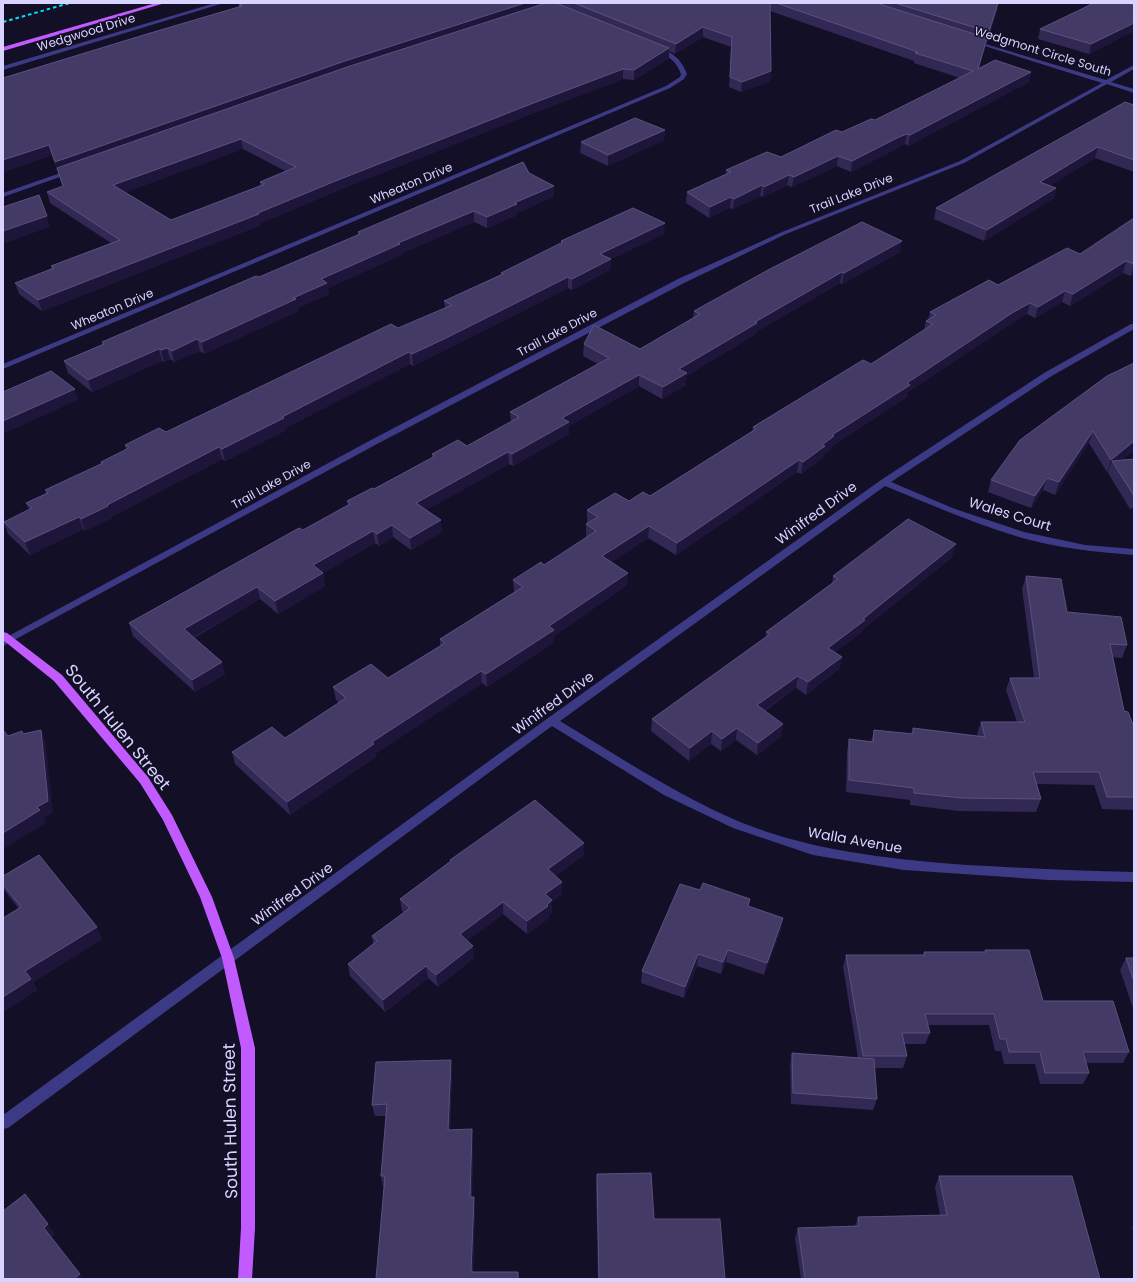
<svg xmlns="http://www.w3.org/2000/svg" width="1137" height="1282" viewBox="0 0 1137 1282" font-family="Poppins,sans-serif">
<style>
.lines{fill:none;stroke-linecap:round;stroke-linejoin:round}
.minor{fill:#3d3a85;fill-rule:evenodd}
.major{fill:#c25bff;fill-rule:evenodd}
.rail{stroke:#00e5ff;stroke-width:2;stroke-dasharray:3.5 3;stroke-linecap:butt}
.wall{fill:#312854;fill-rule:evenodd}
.shaded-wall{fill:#1d163a}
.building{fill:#433a66;stroke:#5a527e;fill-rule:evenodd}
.labels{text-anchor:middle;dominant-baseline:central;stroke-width:3;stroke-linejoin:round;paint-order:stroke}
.far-street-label{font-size:12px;fill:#d9d4ff;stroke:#130f26}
.street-label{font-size:14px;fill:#d9d4ff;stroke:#130f26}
.near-street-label{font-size:17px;fill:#d9d4ff;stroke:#130f26}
</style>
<rect width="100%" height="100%" fill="#130f26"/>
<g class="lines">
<g class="minor">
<polygon points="215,3 224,3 3,70 3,66"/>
<polygon points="972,40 1106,80 1134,65 1134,69 1111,82 1134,89 1134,93 1107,84 964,163 786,234 684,283 377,444 3,646 3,639 371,440 678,279 782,232 960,161 1102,83 972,42"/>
<path d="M656 47C672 52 681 58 687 74L684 79 670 88 3 369V364L666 86 680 77 681 74C676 60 668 56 654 50L653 49Z"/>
<polygon points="72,169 75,171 74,172 3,197 3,193"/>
<path d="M1131 324H1134V329L1050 377 891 482 955 509 1024 532 1085 545 1134 549V555C1096 552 1056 548 1019 537 973 523 929 504 885 486L560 721C619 757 677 795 740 822 812 851 890 859 967 865 1023 868 1078 871 1134 872V882L1049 880 904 870 813 855 733 828 664 795 552 726 8 1128 3 1129V1115L548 718 881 480 1044 373Z"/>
</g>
<g class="major">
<polygon points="156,3 165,3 3,51 3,47"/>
<polygon points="3,632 7,633 62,675 148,777 172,815 212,897 234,958 255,1048 255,1228 252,1279 238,1279 241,1228 241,1048 222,958 200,897 163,820 140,783 54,681 3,640"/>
</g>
<polyline class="rail" points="3,22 70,3"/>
</g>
<g class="wall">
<path d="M561 3H998L997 11 987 42V41L979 68 1031 72 1029 82 908 146 905 144 896 149 851 172 837 166 792 187 787 185 763 197 760 196 733 209 730 208 709 218 686 203 687 192 726 174V170L781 157 875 120 960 78 914 63V61L770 11 771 71 770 81 741 92 729 87 731 47 703 37 675 54 669 51V58L634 80 623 79 531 114 334 192 261 223V225L42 311 19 294 15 283 52 269 51 266 111 243 50 203 47 192 63 187 52 155 3 172V78L239 7V5H561ZM243 149 285 171 260 182V186L171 220 125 192Z"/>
<polygon points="1134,5 1134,31 1089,54 1038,39 1040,29"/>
<polygon points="1134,105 1134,172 1095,158 1050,185 1056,188 1054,198 984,241 934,219 936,208"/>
<polygon points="665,130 664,140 608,166 580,153 581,142"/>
<polygon points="529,173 554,186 554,196 517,213 517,215 487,228 474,222 400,254 401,255 328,288 329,294 297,308 298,311 204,354 200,351 174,362 170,359 164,362 162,361 92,392 68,373 64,361 102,345 102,342 259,277 358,235 358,232"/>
<polygon points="1134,218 1134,273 1131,276 1123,273 1070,306 1062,302 1035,318 1027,314 1009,325 908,392 907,397 832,446 832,448 824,454 823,458 801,474 797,472 676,555 648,538 611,562 627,585 554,636 554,642 487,687 482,683 375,754 376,757 290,815 235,764 232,752 285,738 339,703 336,700 333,687 388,678 440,646 440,639 514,592 513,580 544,565 587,537 586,537 586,524 589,523 587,522 587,510 629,501 650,496 752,431 753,427 871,364 924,330 926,321 928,320 930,312 998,285 1080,254"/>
<polygon points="664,234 611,259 610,270 572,290 568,288 445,350 413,366 410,364 285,428 286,430 225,461 222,459 111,517 112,518 85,531 83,529 30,555 8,534 4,522 29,510 26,503 46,493 45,490 102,464 101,462 126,450 125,445 166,432 445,308 444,301 502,274 501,273 561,244 561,241"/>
<polygon points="900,252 842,284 840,283 756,332 756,334 686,376 686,385 662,399 639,386 569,426 569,434 513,466 509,464 426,510 442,532 411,550 393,537 379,546 375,543 323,573 325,586 278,614 260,599 194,638 225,674 195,692 133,636 129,623 303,530 348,505 347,501 374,489 432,458 432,454 467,446 511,422 510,412 598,364 583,356 584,344 640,349 693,318 694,311"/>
<polygon points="1134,363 1134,450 1122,460 1134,459 1134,508 1130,509 1108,473 1108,471 1107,472 1089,443 1055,495 1043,490 1031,508 988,492 991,480"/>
<polygon points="952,557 872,622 862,630 862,632 835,652 842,657 839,669 806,695 796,688 765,711 781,736 757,755 736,740 721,751 711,744 689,761 651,731 652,719 766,637 766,632 832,584 833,576"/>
<polygon points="1026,576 1067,612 1127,645 1122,658 1113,657 1124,711 1134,727 1134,810 1102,809 1094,785 1036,784 1041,799 1036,812 958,811 910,805 910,800 846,792 847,752 849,739 871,742 874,730 911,734 913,728 978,736 977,734 981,722 1017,722 1006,690 1010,678 1034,678 1022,589"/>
<polygon points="584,855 555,876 562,894 552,901 552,912 549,915 549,918 527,934 503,914 467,941 474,958 438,987 428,978 385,1012 350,976 348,964 373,944 372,936 404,913 402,911 400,899 450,862 450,860"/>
<polygon points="3,876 102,939 33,982 37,990 3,1012 3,918 19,909 5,891 3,887"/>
<polygon points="749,906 781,930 764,975 726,962 721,974 697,966 684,998 641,983 642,971"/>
<polygon points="985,950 1043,1001 1129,1052 1123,1063 1086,1063 1089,1073 1083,1084 1040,1084 1035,1064 1004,1064 1001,1051 995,1051 989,1025 928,1025 930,1033 925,1044 904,1044 907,1056 903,1068 874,1068 877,1099 873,1110 791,1104 790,1065 792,1053 858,1058 843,967 846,955 923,955 924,952 984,952"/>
<polygon points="1126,958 1134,958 1134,1011 1120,970"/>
<polygon points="452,1071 450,1130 473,1140 472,1197 474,1197 475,1207 473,1272 518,1272 519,1279 376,1279 384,1187 383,1187 381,1176 386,1116 375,1116 372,1105"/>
<polygon points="597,1174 725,1279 598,1279 596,1185"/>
<polygon points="939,1176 1100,1279 801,1279 795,1238 798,1228 855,1226 858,1217 940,1215 935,1187"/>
<polygon points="1134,1225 1134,1233 1132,1228"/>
</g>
<g class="shaded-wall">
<polygon points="525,3 554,3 57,168 58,172 55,162 345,61"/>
<polygon points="998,3 997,11 987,42 989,32"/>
<polygon points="1134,23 1134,31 1089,54 1091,44"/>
<polygon points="703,27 703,37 675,54 676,44"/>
<polygon points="987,38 985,48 976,79 978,69"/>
<polygon points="669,48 669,58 634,80 634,70"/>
<polygon points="623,69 623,79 531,114 334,192 261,223 261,225 42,311 38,300 258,213 333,182 531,104"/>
<polygon points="771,71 770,81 741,92 742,82"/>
<polygon points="1031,72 1029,82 908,146 910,135"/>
<polygon points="665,130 664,140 608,166 608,155"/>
<polygon points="907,134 905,144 896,149 851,172 852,161 897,138"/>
<polygon points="241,139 243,149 116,196 113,185"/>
<polygon points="49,145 52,155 3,172 3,160"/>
<polygon points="1098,147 1095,158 1038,193 1040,182"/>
<polygon points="838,156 837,166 792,187 794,177"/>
<polygon points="789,175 787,185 763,197 764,187"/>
<polygon points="762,185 760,196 733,209 734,199"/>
<polygon points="554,186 554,196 517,213 517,215 487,228 487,217 514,203"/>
<polygon points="1056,188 1054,198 984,241 987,230"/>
<polygon points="731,197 730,208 709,218 710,207"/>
<polygon points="474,211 474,222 400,254 401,255 328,288 329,294 297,308 298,311 204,354 202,342 293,298 321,279 398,243"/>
<polygon points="47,216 50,227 3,244 3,231"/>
<polygon points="665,223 664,234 611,259 610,270 572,290 572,279 600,254"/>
<polygon points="902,241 900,252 842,284 844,273"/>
<polygon points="1126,261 1123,273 1070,306 1073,294"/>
<polygon points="1134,265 1134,273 1131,276"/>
<polygon points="842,272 840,283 756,332 756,334 686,376 686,385 662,399 663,387 679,369 755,322"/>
<polygon points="568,277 568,288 445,350 413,366 412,354"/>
<polygon points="1065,291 1062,302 1035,318 1038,307"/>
<polygon points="1030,303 1027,314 1009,325 908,392 907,397 832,446 832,448 824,454 823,458 801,474 803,462 832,435 907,383 1012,313"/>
<polygon points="197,339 200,351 174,362 172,351"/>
<polygon points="167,348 170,359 164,362 161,350"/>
<polygon points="159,349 162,361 92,392 88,380"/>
<polygon points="409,352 410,364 285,428 286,430 225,461 222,449 282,417"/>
<polygon points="639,375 639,386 569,426 569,434 513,466 512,454 562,418"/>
<polygon points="75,389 78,400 3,434 3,421"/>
<polygon points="1093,431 1089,443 1055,495 1059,482"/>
<polygon points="1134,441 1134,450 1115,466 1112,461 1108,471 1107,472 1111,460"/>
<polygon points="219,447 222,459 111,517 112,518 85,531 81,519"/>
<polygon points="508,452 509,464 417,515 416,503"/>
<polygon points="799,460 797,472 676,555 677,543"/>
<polygon points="1047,478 1043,490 1031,508 1035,496"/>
<polygon points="79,517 83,529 30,555 25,542"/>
<polygon points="441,520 442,532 411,550 410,538"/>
<polygon points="392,525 393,537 379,546 377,534"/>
<polygon points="649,526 648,538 602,569 602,556"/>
<polygon points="373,531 375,543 315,578 313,565"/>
<polygon points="956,544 952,557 872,622 862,630 862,632 825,660 828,648"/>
<polygon points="323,573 325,586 278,614 275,601"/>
<polygon points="628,573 627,585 554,636 554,642 487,687 486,674 549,626"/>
<polygon points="257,587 260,599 187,641 184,629"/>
<polygon points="842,657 839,669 806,695 808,682"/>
<polygon points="222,662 225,674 195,692 192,680"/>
<polygon points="481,671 482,683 375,754 376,757 290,815 287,802 372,742"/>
<polygon points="798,676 796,688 755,717 757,705"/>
<polygon points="783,724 781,736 757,755 758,743"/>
<polygon points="737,728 736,740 721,751 722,739"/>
<polygon points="41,730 46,743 53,813 44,818 46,823 3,849 3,833 37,807"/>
<polygon points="712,731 711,744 689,761 690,748"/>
<polygon points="584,843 584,855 548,882 548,869"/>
<polygon points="562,882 562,894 552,901 552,912 549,915 549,918 527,934 527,921 545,894"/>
<polygon points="503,902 503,914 461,946 460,934"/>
<polygon points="783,918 781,930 764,975 767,963"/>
<polygon points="97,927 102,939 33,982 37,990 3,1012 3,997 25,971"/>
<polygon points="473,946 474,958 438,987 436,975"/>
<polygon points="728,950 726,962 721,974 723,962"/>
<polygon points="698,954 697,966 684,998 685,987"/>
<polygon points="426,966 428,978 385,1012 383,1000"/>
<polygon points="451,1060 452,1071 449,1141 448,1130"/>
<polygon points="472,1129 473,1140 471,1207 470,1197"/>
<polygon points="474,1197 475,1207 472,1279 471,1272"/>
<polygon points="48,1224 55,1234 51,1238 44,1228"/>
<polygon points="80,1274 83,1279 74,1279"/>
</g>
<g class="building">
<polygon points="246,3 525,3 345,61 55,162 49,145 3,160 3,78 147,34 242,6 239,5"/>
<path d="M546 3H556L669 48 634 70 623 69 531 104 333 182 258 213 259 214 38 300 15 283 54 268 51 266 120 240 47 192 63 186 57 168 350 66ZM241 139 296 167 260 182 265 184 171 220 113 185Z"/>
<polygon points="574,3 770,3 771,71 742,82 730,77 732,37 703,27 676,44"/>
<polygon points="776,3 876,3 987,38 978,69 995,60 1031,72 910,135 907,134 897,138 852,161 838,156 794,177 789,175 764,187 762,185 734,199 731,197 710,207 687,192 731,172 726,170 767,152 781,157 836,130 842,132 871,119 875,120 973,71 915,53 918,52"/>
<polygon points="895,3 998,3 989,32"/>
<polygon points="1094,3 1127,3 1134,5 1134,23 1091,44 1040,29"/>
<polygon points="1125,102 1134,105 1134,160 1098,147 1040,182 1056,188 987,230 936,208"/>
<polygon points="635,118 665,130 608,155 581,142"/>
<polygon points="523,162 529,173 554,186 514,203 517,204 487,217 474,211 398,243 400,244 321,279 327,283 293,298 296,299 202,342 197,339 172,351 167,348 161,350 159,349 88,380 64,361 104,344 102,342 256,276 259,277 360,234 358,232"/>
<polygon points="39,195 47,216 3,231 3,207"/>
<polygon points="633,208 665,223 600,254 611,259 572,279 568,277 444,339 412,354 409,352 282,417 284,418 222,449 219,447 107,505 108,506 81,519 79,517 25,542 4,522 32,508 26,503 48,493 45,490 103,463 101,462 129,448 125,445 159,428 166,432 391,324 398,328 452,305 444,301 503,274 501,273 563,242 561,241"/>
<polygon points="1134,218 1134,264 1126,261 1073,294 1065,291 1038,307 1030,303 1012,313 907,383 910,385 832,435 834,436 822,445 825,446 803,462 799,460 677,543 649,526 602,556 628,573 549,626 554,630 486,674 481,671 372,742 374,744 287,802 232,752 272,727 285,738 346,698 333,687 371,664 388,678 445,643 440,639 523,587 513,580 541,562 544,565 596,531 586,524 598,517 587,510 615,493 629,501 643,492 650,496 756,429 753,427 863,360 871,364 933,324 926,321 936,315 930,312 989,280 998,285 1067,248 1080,254"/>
<polygon points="862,222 902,241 844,273 842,272 755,322 757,323 679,369 687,373 663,387 639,375 562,418 569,422 512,454 508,452 416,503 441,520 410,538 392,525 377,534 373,531 313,565 323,573 275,601 257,587 184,629 222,662 192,680 129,623 299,528 303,530 350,504 347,501 372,488 374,489 435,456 432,454 458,440 467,446 519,417 510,412 609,358 584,344 594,325 640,349 700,314 694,311 768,270"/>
<polygon points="1134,363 1134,441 1111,460 1093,431 1059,482 1047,478 1035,496 991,480 1020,440 1107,376"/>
<polygon points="51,371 75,389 3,421 3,392"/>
<polygon points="1134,459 1134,496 1112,461"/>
<polygon points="908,519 956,544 875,609 863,619 865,620 828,648 842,657 808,682 798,676 757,705 783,724 758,743 737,728 722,739 712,731 690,748 652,719 770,634 766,632 838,579 833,576"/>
<polygon points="1026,576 1061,579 1067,612 1121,617 1127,645 1110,644 1124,711 1128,712 1134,727 1134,797 1107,797 1099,772 1033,772 1041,799 962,798 914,793 914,788 849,780 849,739 873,742 874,730 913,734 913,728 985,737 981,722 1025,722 1010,678 1040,678"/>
<polygon points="3,730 8,736 22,731 23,734 41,730 48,801 37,807 40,810 3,833"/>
<polygon points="535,800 584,843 548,869 562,882 545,894 552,900 547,905 548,906 527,921 503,902 460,934 473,946 436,975 426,966 383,1000 348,964 377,941 372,936 410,908 400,899 451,861 450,860"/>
<polygon points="39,855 97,927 25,971 31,979 3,997 3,918 21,907 3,884 3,876"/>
<polygon points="703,883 750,899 748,906 783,918 767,963 728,950 723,962 698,954 685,987 642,971 680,884 700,890"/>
<polygon points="985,950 1029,950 1043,1001 1113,1001 1129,1052 1083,1052 1089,1073 1045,1073 1040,1052 1009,1052 1006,1039 1000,1039 994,1014 925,1014 930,1033 902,1033 907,1056 863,1056 846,955 925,955 924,952 986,952"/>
<polygon points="1126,958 1134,958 1134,981"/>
<polygon points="792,1053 874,1059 877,1099 793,1093"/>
<polygon points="451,1060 448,1130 472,1129 470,1197 474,1197 471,1272 518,1272 518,1279 376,1279 385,1176 381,1176 387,1104 372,1105 376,1062"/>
<polygon points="651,1173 654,1219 720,1219 725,1279 599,1279 597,1174"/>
<polygon points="939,1176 1072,1176 1100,1279 805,1279 798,1228 859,1226 858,1217 947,1215"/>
<polygon points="25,1194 48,1224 44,1228 80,1274 74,1279 3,1279 3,1211"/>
</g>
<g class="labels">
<g class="far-street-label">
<text transform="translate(86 32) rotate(-17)">Wedgwood Drive</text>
<text transform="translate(1043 51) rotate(17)">Wedgmont Circle South</text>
<text transform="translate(411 183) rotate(-23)">Wheaton Drive</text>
<text transform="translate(851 193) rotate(-22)">Trail Lake Drive</text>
<text transform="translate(112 309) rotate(-23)">Wheaton Drive</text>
<text transform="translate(557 332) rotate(-28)">Trail Lake Drive</text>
<text transform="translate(271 484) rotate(-29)">Trail Lake Drive</text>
</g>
<g class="street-label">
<text transform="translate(816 513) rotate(-36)">Winifred Drive</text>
<text transform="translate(1010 514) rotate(17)">Wales Court</text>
<text transform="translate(553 703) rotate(-36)">Winifred Drive</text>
<text transform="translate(855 840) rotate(10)">Walla Avenue</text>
<text transform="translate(292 894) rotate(-36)">Winifred Drive</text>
</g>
<g class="near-street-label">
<text transform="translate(118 727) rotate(51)">South Hulen Street</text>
<text transform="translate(230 1121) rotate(-91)">South Hulen Street</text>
</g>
</g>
<rect width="1137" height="1282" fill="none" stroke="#d9d4ff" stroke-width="8"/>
</svg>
